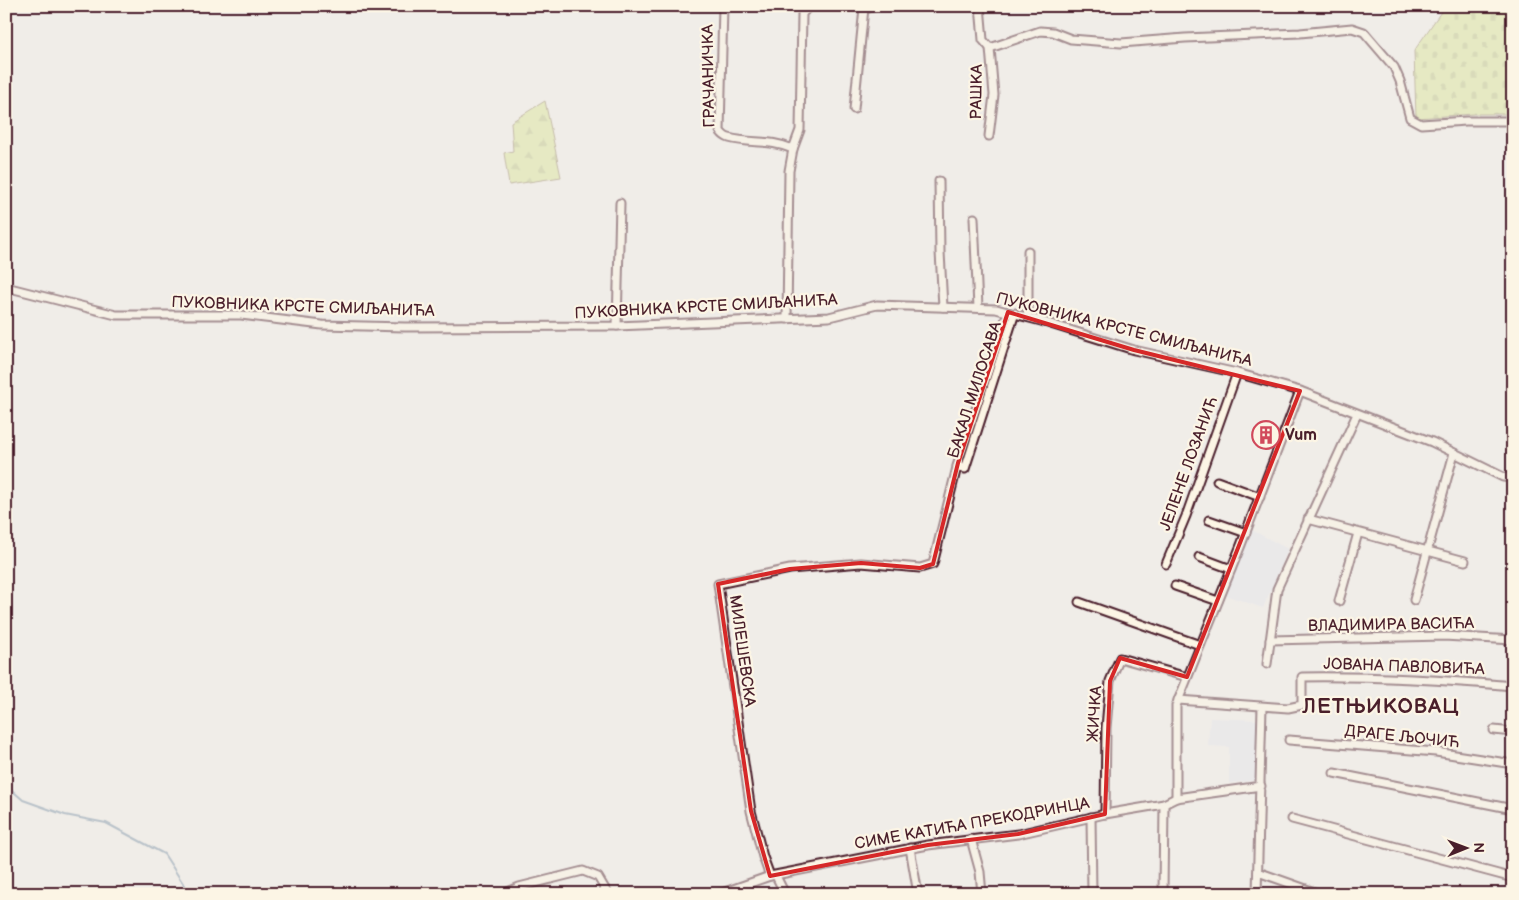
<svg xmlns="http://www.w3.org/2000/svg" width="1519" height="900" viewBox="0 0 1519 900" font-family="'Balsamiq Sans',sans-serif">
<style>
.built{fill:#e2e4ec}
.forest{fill:url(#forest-firs);stroke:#928262}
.cemetery{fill:url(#cemetery-stones);stroke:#928262}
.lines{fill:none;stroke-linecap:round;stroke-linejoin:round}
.stream{stroke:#7890a6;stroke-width:2}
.street-casing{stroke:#4a1f2b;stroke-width:11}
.street{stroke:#fcf5e5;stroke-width:7}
.marked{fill:none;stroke:#d62828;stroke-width:4;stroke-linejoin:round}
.labels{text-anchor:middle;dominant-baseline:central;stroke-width:4.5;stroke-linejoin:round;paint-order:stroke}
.street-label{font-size:16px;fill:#4a1f2b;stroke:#fcf5e5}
.poi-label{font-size:16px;font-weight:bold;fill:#4a1f2b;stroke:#fcf5e5;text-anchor:start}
.district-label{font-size:21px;font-weight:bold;letter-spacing:1px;fill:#4a1f2b;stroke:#fcf5e5}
</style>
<defs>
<pattern id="forest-firs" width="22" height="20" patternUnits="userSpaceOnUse" patternTransform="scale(1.25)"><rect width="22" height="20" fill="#d9e598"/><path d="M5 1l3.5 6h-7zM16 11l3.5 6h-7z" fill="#bcc483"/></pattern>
<pattern id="cemetery-stones" width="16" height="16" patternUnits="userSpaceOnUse" patternTransform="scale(1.25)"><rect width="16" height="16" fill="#d9e598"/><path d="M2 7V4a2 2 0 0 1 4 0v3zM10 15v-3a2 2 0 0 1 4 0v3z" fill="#bcc483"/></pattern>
</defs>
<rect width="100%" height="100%" fill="#f0ede8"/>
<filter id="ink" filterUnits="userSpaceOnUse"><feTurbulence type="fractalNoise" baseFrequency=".02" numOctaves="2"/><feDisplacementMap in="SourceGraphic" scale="10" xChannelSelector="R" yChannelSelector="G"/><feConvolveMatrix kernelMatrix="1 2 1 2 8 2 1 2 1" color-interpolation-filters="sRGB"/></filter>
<g filter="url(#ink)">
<g class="built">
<polygon points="1248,528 1288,549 1263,608 1222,594"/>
<polygon points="1210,718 1259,720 1259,780 1229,783 1229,747 1208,746"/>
</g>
<polygon class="forest" points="545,101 561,177 509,185 504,153 513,151 511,122"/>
<polygon class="cemetery" points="1445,6 1513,6 1513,114 1474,114 1416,118 1414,51"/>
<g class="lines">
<polyline class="stream" points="6,785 23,800 65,815 106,823 164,854 190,894"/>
<defs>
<g id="street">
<path d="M723 6 720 131C723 135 725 137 729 138 751 144 770 139 793 149"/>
<polyline points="838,6 868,8 878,6"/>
<polyline points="980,6 983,40 990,48 1040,31 1053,32 1071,39 1121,43 1185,38 1300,33 1352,28 1364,32 1394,67 1400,81 1410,118 1421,124 1466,121 1513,121"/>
<polyline points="854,109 864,8"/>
<polyline points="989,136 994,95 990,48"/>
<polyline points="939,181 940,252 943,307"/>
<polyline points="974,218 978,308"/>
<polyline points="6,287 116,315 241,315 322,325 405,327 617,326 829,317 877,305 996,309 1041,321 1134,350 1237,373 1300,391 1432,442 1503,477 1513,478"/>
<polyline points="1028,317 1028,251"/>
<polyline points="787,319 789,171 793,149 800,130 802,14 809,6"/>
<polyline points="617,326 620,203"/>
<polyline points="957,466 965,469 1015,313"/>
<polyline points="1217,481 1260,497"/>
<polyline points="1308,519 1465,561"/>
<polyline points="1209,520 1246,533"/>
<polyline points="1199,557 1231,569"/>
<polyline points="1166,564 1186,516 1237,373"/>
<polyline points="1175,586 1218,601"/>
<polyline points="1414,600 1454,453"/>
<polyline points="1339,601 1358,533"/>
<polyline points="1079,602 1200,645"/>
<polyline points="1270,640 1444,636 1513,640"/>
<polyline points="1267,664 1277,589 1357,414"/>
<path d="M1178 700 1288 708 1302 705V677C1373 676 1443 680 1513 686"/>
<polyline points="1494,730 1513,732"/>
<polyline points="1289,740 1436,752 1513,764"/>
<polyline points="1334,773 1513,809"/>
<polyline points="1176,798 1176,706 1241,545 1300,391"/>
<polyline points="1105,814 1106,728 1110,681 1120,658 1187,677"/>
<polyline points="1091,817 1092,894"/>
<polyline points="1292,819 1513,878"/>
<polyline points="971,839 980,872 982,894"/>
<polyline points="910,848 918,894"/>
<polyline points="1258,872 1320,894"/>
<polyline points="770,876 763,857 751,811 718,584 790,569 861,563 920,568 933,564 958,463 1008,312"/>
<polyline points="776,876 785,894"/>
<polyline points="503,894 519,887 583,871 598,877 608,894"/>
<polyline points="719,894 770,876 928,845 1018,834 1105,814 1164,804 1176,798 1261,786"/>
<polyline points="1062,894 1070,894"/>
<polyline points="1163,894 1164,804"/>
<polyline points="1257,894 1262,707"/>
</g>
</defs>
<use href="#street" class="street-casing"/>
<use href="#street" class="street"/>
</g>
</g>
<path d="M0 0H1519V900H0ZM1008 312 1134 350 1300 391 1187 677 1120 658 1110 681 1105 814 1018 834 928 845 770 876 751 811 718 584 790 569 861 563 920 568 933 564 958 463Z" fill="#f0ede8" fill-opacity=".55" fill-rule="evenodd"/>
<path class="marked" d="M1008 312 1134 350 1300 391 1187 677 1120 658 1110 681 1105 814 1018 834 928 845 770 876 751 811 718 584 790 569 861 563 920 568 933 564 958 463Z"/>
<defs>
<symbol id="building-ring" viewBox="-11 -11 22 22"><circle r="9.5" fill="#fcf5e5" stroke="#d1495b" stroke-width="1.5"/><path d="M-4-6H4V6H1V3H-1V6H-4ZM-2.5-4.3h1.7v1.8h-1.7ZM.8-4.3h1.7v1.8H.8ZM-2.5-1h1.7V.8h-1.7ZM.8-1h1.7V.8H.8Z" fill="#d1495b"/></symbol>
</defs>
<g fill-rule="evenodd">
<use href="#building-ring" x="1250" y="419" width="32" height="32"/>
</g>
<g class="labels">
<g class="street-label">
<text transform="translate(709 76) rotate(-91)">ГРАЧАНИЧКА</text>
<text transform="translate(977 92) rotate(-89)">РАШКА</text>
<text transform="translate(303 307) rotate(2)">ПУКОВНИКА КРСТЕ СМИЉАНИЋА</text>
<text transform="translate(706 307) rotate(-3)">ПУКОВНИКА КРСТЕ СМИЉАНИЋА</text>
<text transform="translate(1124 330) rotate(14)">ПУКОВНИКА КРСТЕ СМИЉАНИЋА</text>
<text transform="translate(975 390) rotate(-72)">БАКАЛ МИЛОСАВА</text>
<text transform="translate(1189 464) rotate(-70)">ЈЕЛЕНЕ ЛОЗАНИЋ</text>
<text transform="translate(1391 625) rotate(-1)">ВЛАДИМИРА ВАСИЋА</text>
<text transform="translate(742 651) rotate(82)">МИЛЕШЕВСКА</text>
<text transform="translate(1404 667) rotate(2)">ЈОВАНА ПАВЛОВИЋА</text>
<text transform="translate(1095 714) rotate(-86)">ЖИЧКА</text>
<text transform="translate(1402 737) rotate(6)">ДРАГЕ ЉОЧИЋ</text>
<text transform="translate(972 824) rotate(-10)">СИМЕ КАТИЋА ПРЕКОДРИНЦА</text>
</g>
<g class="poi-label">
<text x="1285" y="435">Vum</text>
</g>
<g class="district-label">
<text x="1381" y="706">ЛЕТЊИКОВАЦ</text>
</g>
</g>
<rect width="1519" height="900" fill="none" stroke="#fcf5e5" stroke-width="25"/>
<rect x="12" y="12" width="1494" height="875" fill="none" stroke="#4a1f2b" stroke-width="2" filter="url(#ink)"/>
<g transform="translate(1466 848) rotate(89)" stroke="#fcf5e5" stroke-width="4" paint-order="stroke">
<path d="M0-4L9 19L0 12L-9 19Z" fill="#4a1f2b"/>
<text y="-8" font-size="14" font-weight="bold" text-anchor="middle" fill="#4a1f2b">N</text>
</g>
</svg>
